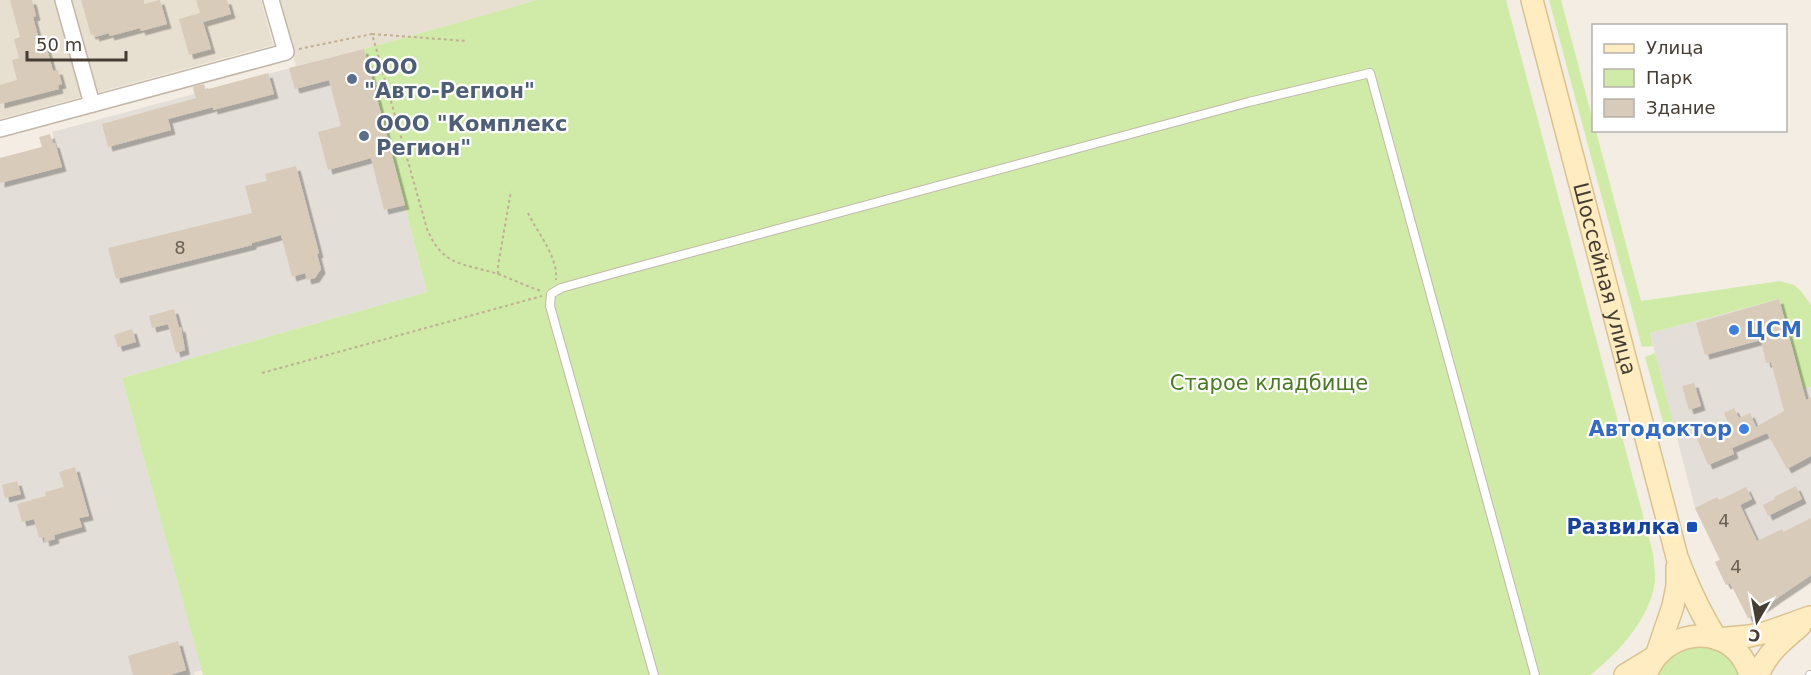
<svg xmlns="http://www.w3.org/2000/svg" width="1811" height="675" viewBox="0 0 1811 675" font-family="'DejaVu Sans',sans-serif">
<style>
.residential{fill:#e7dfd0}
.industrial{fill:#e4ded8}
.green{fill:#d0eba8}
.building{fill:#d8cbba;filter:url(#shadow)}
.lines{fill:none;stroke-linecap:round;stroke-linejoin:round}
.lane-casing{stroke:#c2b7a8;stroke-width:10}
.street-casing{stroke:#c2b7a8;stroke-width:18}
.secondary-casing{stroke:#dac291;stroke-width:24}
.path{stroke:#c1af95;stroke-width:2;stroke-dasharray:3 3;stroke-linecap:butt}
.lane{stroke:#fff;stroke-width:8}
.street{stroke:#fff;stroke-width:15}
.secondary{stroke:#ffecc0;stroke-width:21}
.service-dot{fill:#5c6f8a;stroke:#fff;stroke-width:2}
.shop-dot{fill:#3f7fe0;stroke:#fff;stroke-width:2}
.transit-dot{fill:#1a4fb4;stroke:#fff;stroke-width:2}
.labels{text-anchor:middle;dominant-baseline:central;stroke-width:4.5;stroke-linejoin:round;paint-order:stroke}
.number-label{font-size:18px;fill:#6a6055}
.service-label{font-size:21px;font-weight:bold;fill:#4e5e75;stroke:#fff;text-anchor:start}
.street-label{font-size:21px;fill:#453d33;stroke:#fff}
.shop-label{font-size:21px;font-weight:bold;fill:#366cbe;stroke:#fff;text-anchor:start}
.park-label{font-size:21px;fill:#497a22;stroke:#fff}
.transit-label{font-size:21px;font-weight:bold;fill:#164399;stroke:#fff;text-anchor:end}
</style>
<defs>
<filter id="shadow"><feDropShadow dx="4.5" dy="4.5" stdDeviation="0" flood-color="#0004"/></filter>
</defs>
<rect width="100%" height="100%" fill="#f3ede3"/>
<g class="residential">
<polygon points="0,0 261,0 273,45 0,119"/>
<polygon points="278,0 537,0 364,49 296,66"/>
</g>
<g class="industrial">
<polygon points="364,49 427,292 122,378 202,670 194,672 195,675 0,675 0,158 55,144 52,132 194,94 193,87 204,84 206,90"/>
<polygon points="1779,299 1803,389 1811,387 1811,575 1748,618 1731,583 1726,585 1715,562 1720,559 1695,508 1650,333"/>
</g>
<g class="green">
<path d="M537 0H1506L1653 553C1654 562 1655 572 1655 581 1651 617 1618 654 1590 675H203L122 378 427 292 364 49Z"/>
<polygon points="1549,0 1561,0 1593,121 1594,130 1596,131 1641,301 1780,281 1794,285 1801,291 1811,305 1811,387 1803,389 1779,299 1650,333 1653,346 1642,347"/>
<polygon points="1655,353 1673,422 1663,422 1645,357"/>
<polygon points="1703,643 1728,654 1742,675 1653,675 1664,656"/>
</g>
<g class="building">
<polygon points="10,0 32,0 36,16 33,17 40,44 45,42 53,71 58,70 62,84 58,85 59,89 0,104 0,85 17,80 12,60 19,58 14,39 20,37"/>
<polygon points="81,0 144,0 144,4 160,0 167,24 141,31 140,28 110,36 109,33 95,37 94,34 91,35"/>
<polygon points="196,0 227,0 231,14 203,22 211,49 189,55 179,19 200,13"/>
<polygon points="364,49 405,205 384,210 371,158 328,170 318,132 341,126 329,80 295,89 289,68"/>
<polygon points="268,73 274,94 213,110 213,107 168,119 171,130 108,147 102,124 196,98 193,87 204,84 205,90"/>
<polygon points="50,134 53,144 55,143 62,167 0,183 0,158 42,147 39,137"/>
<polygon points="296,166 319,253 317,254 321,269 315,278 307,280 305,273 292,277 281,235 252,243 252,245 116,279 108,248 252,213 245,186 267,181 265,174"/>
<polygon points="1779,299 1806,400 1811,397 1811,456 1787,469 1767,433 1732,448 1734,454 1708,465 1696,436 1728,422 1724,413 1734,408 1739,418 1750,413 1756,427 1784,411 1771,362 1766,363 1761,340 1705,355 1696,323"/>
<polygon points="174,309 179,328 181,327 185,350 176,353 168,324 152,328 149,316"/>
<polygon points="132,329 136,342 118,347 114,335"/>
<polygon points="1694,383 1701,406 1689,410 1682,386"/>
<polygon points="75,467 89,516 79,518 82,527 54,535 55,539 45,542 44,537 39,538 34,519 22,522 17,504 46,496 45,492 64,487 59,472"/>
<polygon points="17,481 21,494 5,498 2,485"/>
<polygon points="1796,486 1802,499 1768,516 1763,505 1775,499 1774,497"/>
<polygon points="1746,487 1752,499 1740,505 1757,541 1782,529 1783,532 1811,518 1811,575 1748,618 1730,583 1726,585 1715,562 1720,560 1695,508 1717,497 1719,500"/>
<polygon points="178,641 186,670 170,675 133,675 128,656"/>
</g>
<g class="lines">
<defs>
<g id="lane">
<polyline points="654,675 550,306 551,294 561,288 615,273 1249,102 1370,73 1535,675"/>
<polyline points="1810,675 1811,675"/>
</g>
<g id="street">
<polyline points="63,0 92,104"/>
<polyline points="0,129 286,52 271,0"/>
</g>
<g id="secondary">
<path id="s1" d="M1532 0 1677 557C1688 586 1700 613 1717 639"/>
<polyline points="1717,639 1749,636 1768,632 1810,617"/>
<polyline points="1625,675 1656,656 1673,606 1677,586 1677,567"/>
<path d="M1646 675C1664 625 1735 621 1750 675"/>
<path d="M1758 675C1767 653 1782 641 1800 626"/>
</g>
</defs>
<use href="#lane" class="lane-casing"/>
<use href="#street" class="street-casing"/>
<use href="#secondary" class="secondary-casing"/>
<g class="path">
<polyline points="372,34 467,41"/>
<path d="M299 49 372 34 427 229C443 267 463 263 498 274 513 279 527 287 542 291"/>
<path d="M528 213C538 234 558 256 556 280"/>
<polyline points="498,274 498,266 511,191"/>
<polyline points="262,373 542,296"/>
</g>
<use href="#lane" class="lane"/>
<use href="#street" class="street"/>
<use href="#secondary" class="secondary"/>
</g>
<g class="service-dot">
<circle cx="352" cy="79" r="6"/>
<circle cx="364" cy="136" r="6"/>
</g>
<g class="shop-dot">
<circle cx="1734" cy="330" r="6"/>
<circle cx="1744" cy="429" r="6"/>
</g>
<rect class="transit-dot" x="1686" y="521" width="12" height="12" rx="3"/>
<g class="labels">
<g class="number-label">
<text x="180" y="247">8</text>
<text x="1724" y="520">4</text>
<text x="1736" y="566">4</text>
</g>
<g class="service-label">
<text x="364" y="67">ООО<tspan x="364" dy="24">"Авто-Регион"</tspan></text>
<text x="376" y="124">ООО "Комплекс<tspan x="376" dy="24">Регион"</tspan></text>
</g>
<g class="street-label">
<text stroke="none"><textPath href="#s1" startOffset="288">Шоссейная улица</textPath></text>
</g>
<g class="shop-label">
<text x="1746" y="330">ЦСМ</text>
<text x="1732" y="429" text-anchor="end">Автодоктор</text>
</g>
<g class="park-label">
<text x="1269" y="383">Старое кладбище</text>
</g>
<g class="transit-label">
<text x="1680" y="527">Развилка</text>
</g>
</g>
<rect x="1592" y="24" width="195" height="108" fill="#ffffff" stroke="#b5b1ad" stroke-width="1.5"/>
<rect x="1604" y="44" width="30" height="9" fill="#ffecc0" stroke="#b5b1ad" stroke-width="1.5"/>
<text x="1646" y="54" font-size="18" fill="#453d33">Улица</text>
<rect x="1604" y="69" width="30" height="18" fill="#d0eba8" stroke="#b5b1ad" stroke-width="1.5"/>
<text x="1646" y="84" font-size="18" fill="#453d33">Парк</text>
<rect x="1604" y="99" width="30" height="18" fill="#d8cbba" stroke="#b5b1ad" stroke-width="1.5"/>
<text x="1646" y="114" font-size="18" fill="#453d33">Здание</text>
<g transform="translate(1757 621) rotate(190)" stroke="#ffffff" stroke-width="4.5" paint-order="stroke">
<path d="M0-4.5L10 22L0 15L-10 22Z" fill="#453d33"/>
<text y="-9" font-size="16" font-weight="bold" text-anchor="middle" fill="#453d33">С</text>
</g>
<path d="M27 51v9h99v-9" fill="none" stroke="#453d33" stroke-width="3"/>
<text x="36" y="51" font-size="18" fill="#453d33" stroke="#ffffff" stroke-width="4.5" paint-order="stroke">50 m</text>
</svg>
